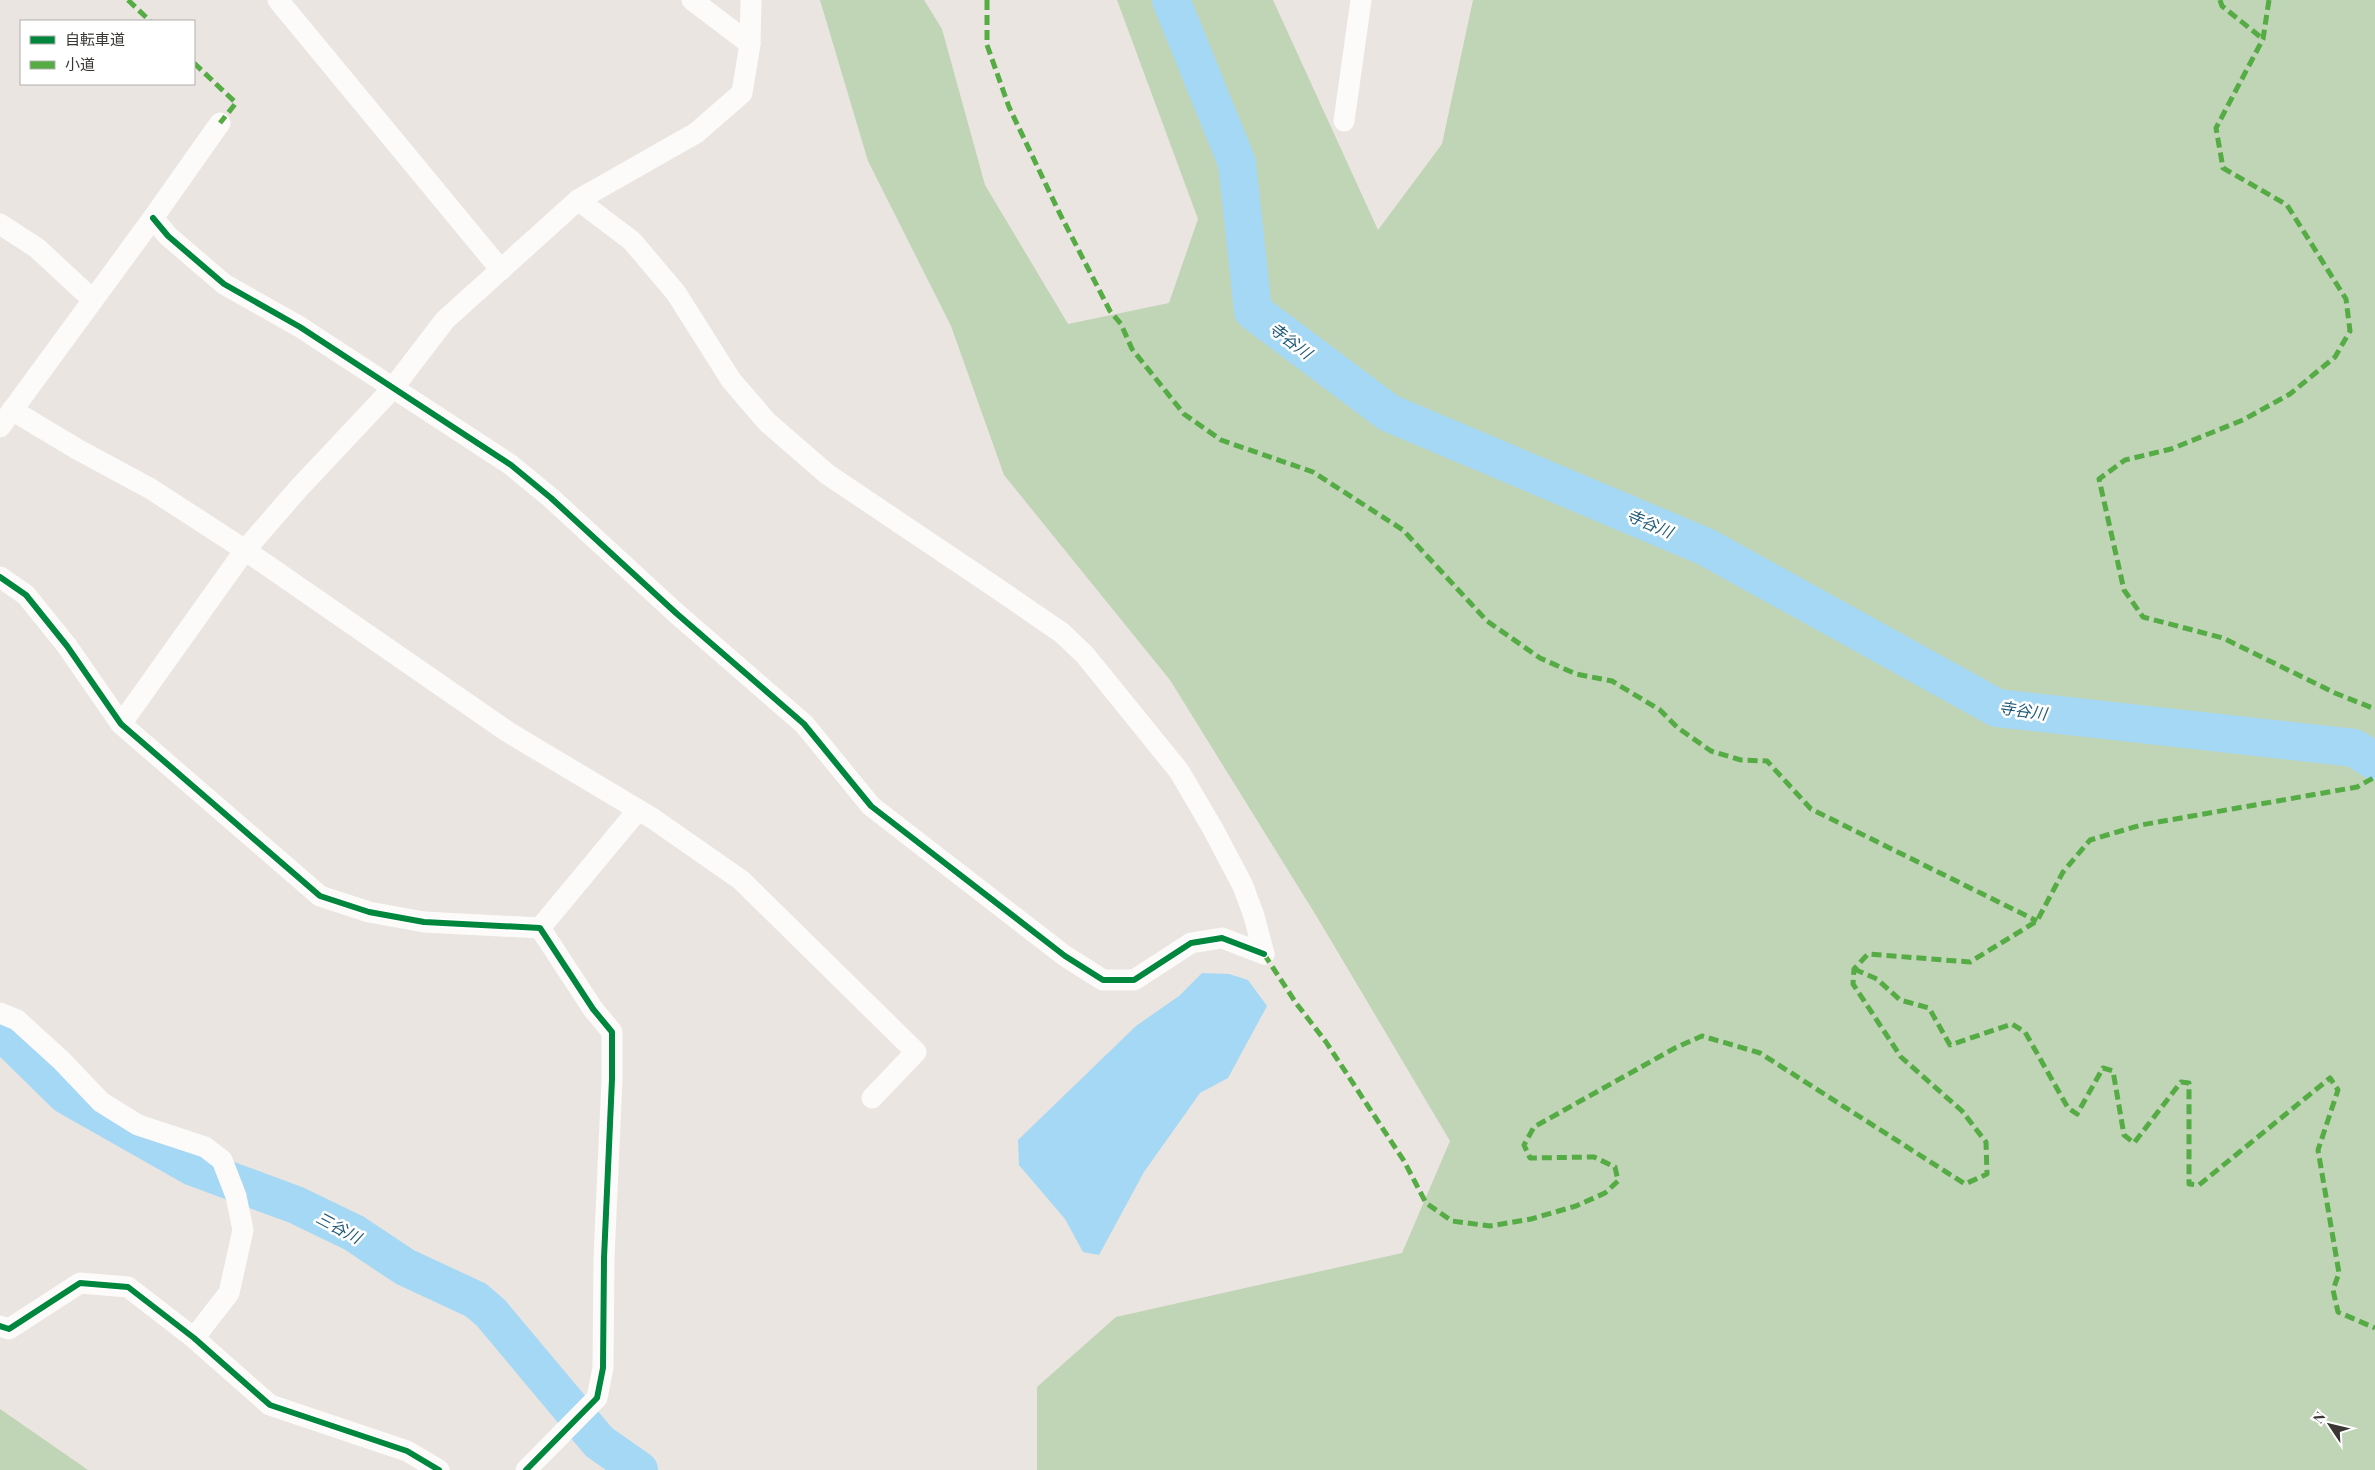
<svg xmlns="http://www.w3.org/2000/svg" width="2375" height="1470" viewBox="0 0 2375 1470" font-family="'Playfair Display','Noto Sans JP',serif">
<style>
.green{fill:#c0d4b6}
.water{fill:#a5d8f5}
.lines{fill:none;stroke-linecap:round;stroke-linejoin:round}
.river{stroke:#a5d8f5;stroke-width:38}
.street{stroke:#fcfbfa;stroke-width:21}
.quiet{stroke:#55ac45;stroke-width:5;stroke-dasharray:10 5;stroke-linecap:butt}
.cycleway-casing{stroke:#fff;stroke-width:9}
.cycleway{stroke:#00873e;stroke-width:6}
.labels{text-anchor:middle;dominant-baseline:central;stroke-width:5;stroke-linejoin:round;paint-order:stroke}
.water-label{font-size:16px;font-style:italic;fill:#215b78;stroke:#fff}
</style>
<rect width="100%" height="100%" fill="#eae5e0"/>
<g class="green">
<polygon points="820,0 924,0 942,29 985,185 1068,324 1169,303 1198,219 1117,0 1273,0 1378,230 1442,144 1473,0 2375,0 2375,1470 1037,1470 1037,1387 1116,1317 1402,1253 1450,1141 1317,917 1170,680 1004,475 951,326 868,161"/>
<polygon points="0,1409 88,1470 0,1470"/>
</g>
<polygon class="water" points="1202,973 1229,974 1248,980 1267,1006 1228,1078 1200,1093 1144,1172 1099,1255 1083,1252 1065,1219 1019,1165 1018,1140 1136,1026 1179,996"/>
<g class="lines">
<g class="river">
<polyline points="1171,0 1237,163 1253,311 1389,413 1706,547 1997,708 2354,748 2375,761"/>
<polyline points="0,1036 12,1042 66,1095 193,1167 296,1205 354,1233 405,1267 476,1300 491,1313 599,1442 639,1470"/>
</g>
<g class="street">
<polyline points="278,0 501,270"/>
<polyline points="692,0 750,44"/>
<polyline points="1344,121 1361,0"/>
<polyline points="578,200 632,241 676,293 731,380 767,422 827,474 995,587 1062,633 1085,655 1179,771 1213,829 1243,886 1254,916 1264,954"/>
<polyline points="153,218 168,236 224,284 300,327 511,465 551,498 676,613 804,724 871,806 1065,956 1103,980 1134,980 1191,943 1222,938 1264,954"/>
<polyline points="0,224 37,248 93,300"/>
<polyline points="12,410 77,449 151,489 245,550 508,732 652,818 741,880 916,1052 872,1098"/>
<polyline points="0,427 153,218 220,123"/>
<polyline points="0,577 26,595 67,646 121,724 320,896 369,912 424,922 540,928 593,1009 612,1032 612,1079 604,1258 603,1368 597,1398 526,1470"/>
<polyline points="121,724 245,550 299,488 393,388 445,320 578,200 696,133 742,93 750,44 751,0"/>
<polyline points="540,928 638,810"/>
<polyline points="0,1013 17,1020 62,1061 101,1102 138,1125 205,1147 222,1160 236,1196 243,1230 229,1293 194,1338"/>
<polyline points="0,1326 9,1329 80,1283 128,1287 194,1338 270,1405 407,1451 439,1470"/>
</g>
<g class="quiet">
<polyline points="128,0 150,21"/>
<polyline points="987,0 987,45 1009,107 1059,212 1110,311 1121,324 1132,349 1184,414 1221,440 1313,472 1403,530 1487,621 1540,658 1576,674 1612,681 1660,710 1678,728 1711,751 1741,760 1767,761 1811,809 2037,921"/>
<polyline points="2220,0 2222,6 2263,39"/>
<polyline points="2269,0 2263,39 2216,128 2223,168 2287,205 2346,299 2350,331 2335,357 2290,394 2243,420 2171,449 2125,460 2099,479 2124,590 2143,617 2223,638 2335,693 2375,709"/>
<polyline points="194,63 236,103 220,123"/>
<polyline points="1264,954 1296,1003 1326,1042 1404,1161 1426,1203 1452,1221 1490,1226 1531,1219 1576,1206 1605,1193 1618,1181 1615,1167 1594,1157 1530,1158 1524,1145 1534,1127 1675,1048 1702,1036 1760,1053 1965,1184 1987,1174 1986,1142 1962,1111 1901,1057 1853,984 1854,969 1868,954 1970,962 2037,921 2063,872 2090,840 2141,825 2357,787 2375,777"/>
<polyline points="1854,969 1877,979 1900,1000 1929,1008 1950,1045 2012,1024 2025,1032 2068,1108 2077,1114 2103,1068 2113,1071 2124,1135 2134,1143 2181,1082 2189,1083 2189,1184 2199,1185 2330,1078 2338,1090 2318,1150 2339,1273 2333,1290 2338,1312 2375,1328"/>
</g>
<defs>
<g id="cycleway">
<polyline points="153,218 168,236 224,284 300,327 511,465 551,498 676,613 804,724 871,806 1065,956 1103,980 1134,980 1191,943 1222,938 1264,954"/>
<polyline points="0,577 26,595 67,646 121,724 320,896 369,912 424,922 540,928 593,1009 612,1032 612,1079 604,1258 603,1368 597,1398 526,1470"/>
<polyline points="0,1326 9,1329 80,1283 128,1287 194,1338 270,1405 407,1451 439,1470"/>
</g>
</defs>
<use href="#cycleway" class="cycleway-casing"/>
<use href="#cycleway" class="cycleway"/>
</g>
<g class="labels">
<g class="water-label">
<text transform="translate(1291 340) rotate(37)">寺谷川</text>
<text transform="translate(1650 523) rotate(23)">寺谷川</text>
<text transform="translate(2023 710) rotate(8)">寺谷川</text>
<text transform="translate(339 1227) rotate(28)">三谷川</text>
</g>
</g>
<rect x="20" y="20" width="175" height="65" fill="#ffffff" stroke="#b0afad"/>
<rect x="30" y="36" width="25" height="8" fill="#00873e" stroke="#b0afad"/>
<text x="65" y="45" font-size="15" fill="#393633">自転車道</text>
<rect x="30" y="61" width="25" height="8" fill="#55ac45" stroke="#b0afad"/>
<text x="65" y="70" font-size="15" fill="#393633">小道</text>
<g transform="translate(2330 1425) rotate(305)" stroke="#ffffff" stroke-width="4" paint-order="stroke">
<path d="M0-4L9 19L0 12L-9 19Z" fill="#393633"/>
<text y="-8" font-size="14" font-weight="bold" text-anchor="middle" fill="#393633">N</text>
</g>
</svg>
